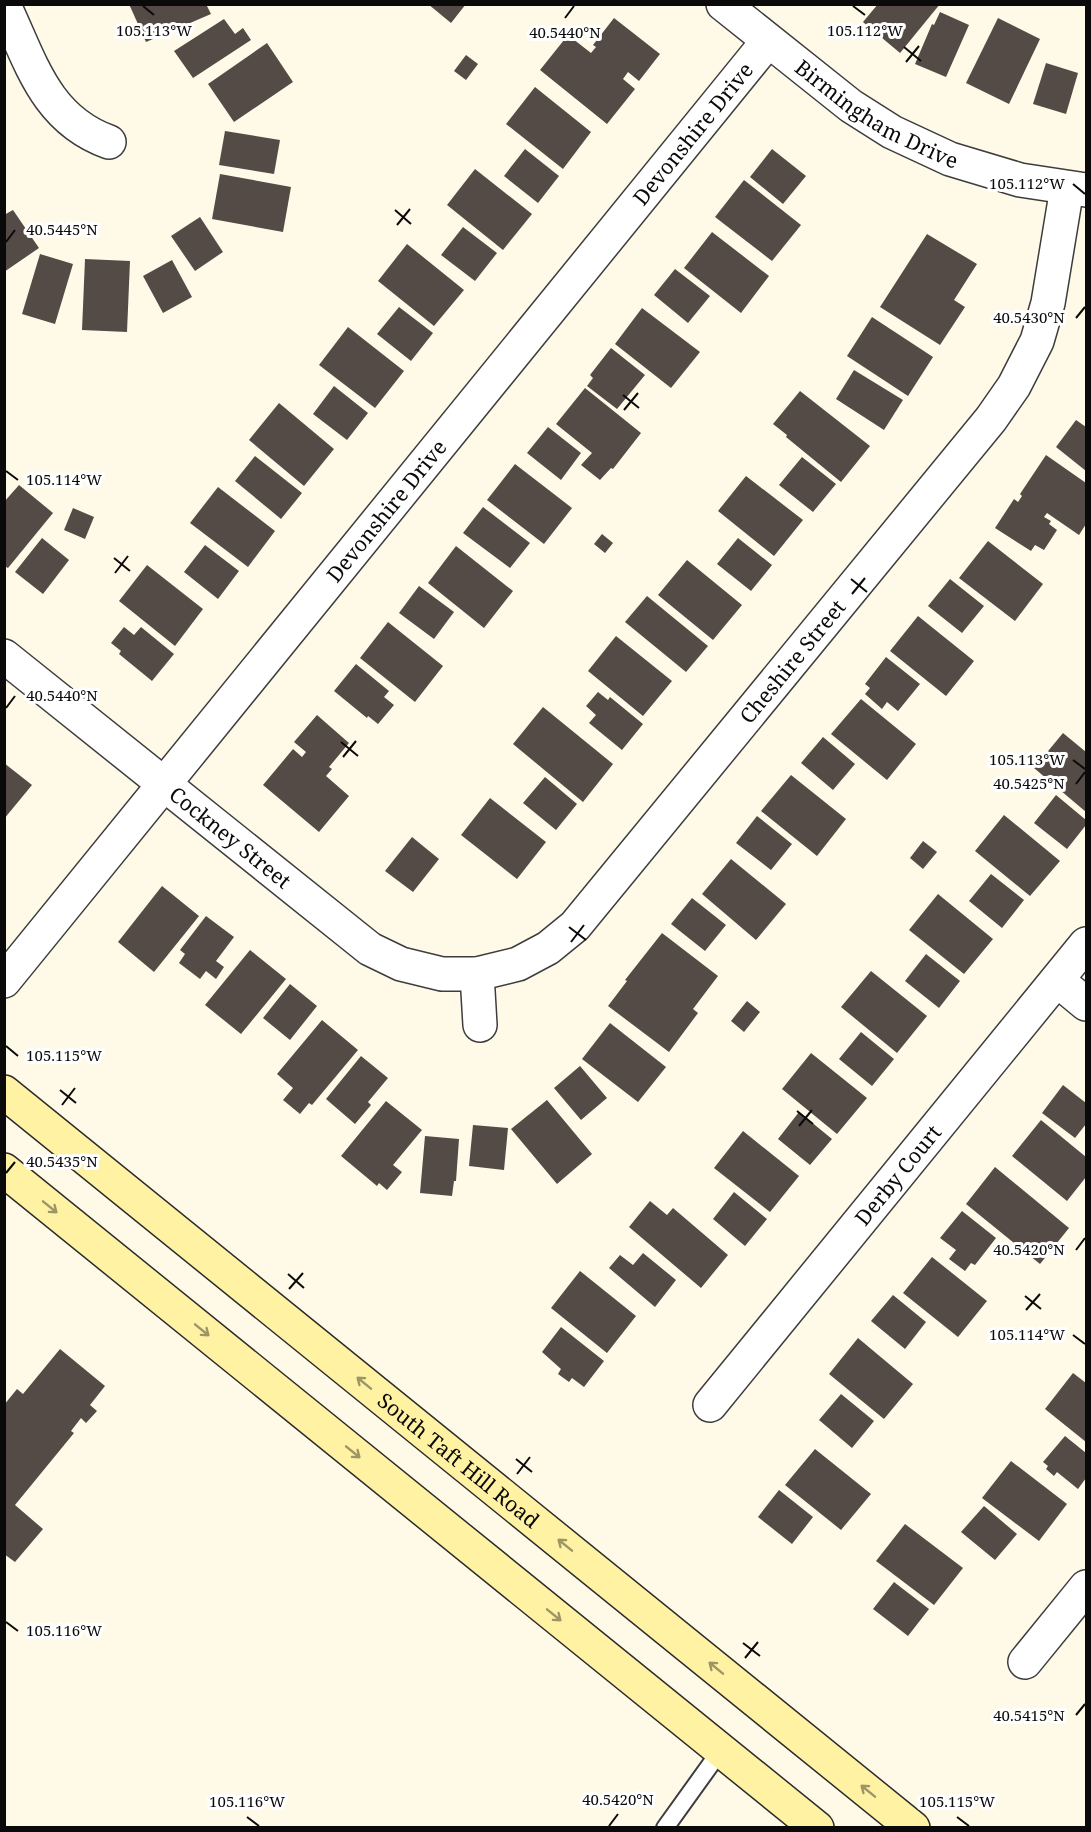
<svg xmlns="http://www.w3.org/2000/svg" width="1091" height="1832" viewBox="0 0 1091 1832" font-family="'Noto Serif',serif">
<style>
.building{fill:#544b46}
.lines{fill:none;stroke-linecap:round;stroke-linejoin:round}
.lane-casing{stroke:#3d3d3d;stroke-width:20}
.street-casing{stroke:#3d3d3d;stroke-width:36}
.secondary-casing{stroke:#2c2c2c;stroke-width:36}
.lane{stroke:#fff;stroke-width:16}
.street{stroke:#fff;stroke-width:33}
.secondary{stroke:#fff2a3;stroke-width:33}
.oneway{stroke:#9d9566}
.ticks{fill:none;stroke:#0a0a0a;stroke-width:2}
.labels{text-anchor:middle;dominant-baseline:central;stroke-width:6;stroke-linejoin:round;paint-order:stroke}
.street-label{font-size:21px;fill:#0a0a0a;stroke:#fff}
.ticks-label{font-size:15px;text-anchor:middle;fill:#0a0a0a;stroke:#fff;stroke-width:6;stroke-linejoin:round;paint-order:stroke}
</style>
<rect width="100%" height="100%" fill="#fffae8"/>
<g class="building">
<polygon points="129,4 206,4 211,14 146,42"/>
<polygon points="428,4 466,4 451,23"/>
<polygon points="878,4 940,4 900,53 863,22"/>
<polygon points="940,12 969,25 946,77 915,64 932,24 934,25"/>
<polygon points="614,18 660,54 639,81 628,72 623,79 635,89 607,124 540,70 568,35 591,53 596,47 593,45"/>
<polygon points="998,18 1040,39 1009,104 966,83"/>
<polygon points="224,19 235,34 243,28 251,40 193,78 174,51"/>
<polygon points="267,43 293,82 234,122 208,84"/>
<polygon points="466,55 478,64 466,80 454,71"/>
<polygon points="1046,63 1078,73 1066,114 1033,104"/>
<polygon points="535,87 591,132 563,169 506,124"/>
<polygon points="225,131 280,140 274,174 219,165"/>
<polygon points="525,149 559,176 538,203 504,176"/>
<polygon points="772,149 806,176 783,204 750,177"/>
<polygon points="475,169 532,214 503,250 447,205"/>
<polygon points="220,174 291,187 283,232 212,219"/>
<polygon points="744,180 801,225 772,261 715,217"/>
<polygon points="13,210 39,248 4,272 4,215"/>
<polygon points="200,217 223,252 195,271 171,236"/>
<polygon points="463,227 497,253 475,281 441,255"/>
<polygon points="712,232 769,276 741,313 684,268"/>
<polygon points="927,234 977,264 954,300 965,307 940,345 880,307"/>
<polygon points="407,244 464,290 434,326 378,281"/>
<polygon points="40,254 73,264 55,324 22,314"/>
<polygon points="85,259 130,261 127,332 82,330"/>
<polygon points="172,260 192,297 163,313 143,276"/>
<polygon points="675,269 710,296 688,323 654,295"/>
<polygon points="399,307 433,333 411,361 377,334"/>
<polygon points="642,308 700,352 671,388 615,344"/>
<polygon points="872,317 933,357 908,396 847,356"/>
<polygon points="348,327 404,371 375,408 319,365"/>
<polygon points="611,348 645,375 617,409 587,386 593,378 590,375"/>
<polygon points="854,370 903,400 884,430 836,399"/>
<polygon points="334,386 368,413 347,440 313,414"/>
<polygon points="585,388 641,433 613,469 611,468 600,480 581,465 592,453 556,424"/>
<polygon points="800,391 870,446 841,482 786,437 787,435 773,424"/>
<polygon points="279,403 334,449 304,486 249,440"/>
<polygon points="1076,420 1086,427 1086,471 1056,447"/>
<polygon points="548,427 581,453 561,480 527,453"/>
<polygon points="1046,455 1086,483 1086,524 1079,535 1047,513 1044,517 1051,521 1049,524 1057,530 1044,550 1035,545 1031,551 995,528 1014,499 1018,502 1022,496 1020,494"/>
<polygon points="255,456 302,493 281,519 235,481"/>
<polygon points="802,457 836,484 813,512 779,485"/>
<polygon points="515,464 572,508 544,544 487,500"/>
<polygon points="746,476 803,520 774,556 718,511"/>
<polygon points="19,485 53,513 8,568 4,566 4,502"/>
<polygon points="218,487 275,531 248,567 190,523"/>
<polygon points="483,507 530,543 510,568 463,533"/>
<polygon points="73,508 94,517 85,539 64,530"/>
<polygon points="602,534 613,543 605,553 594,544"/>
<polygon points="42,538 69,560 43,594 15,572"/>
<polygon points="738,538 772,565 751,591 717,564"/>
<polygon points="988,541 1043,584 1015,621 959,578"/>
<polygon points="205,545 239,571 218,599 184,572"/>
<polygon points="456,546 513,591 484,628 428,583"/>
<polygon points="687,560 742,605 713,640 658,595"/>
<polygon points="147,565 203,609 175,646 119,601"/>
<polygon points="950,579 984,606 962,633 928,606"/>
<polygon points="419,586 454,612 434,639 399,613"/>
<polygon points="647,596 708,646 686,672 625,622"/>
<polygon points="918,616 974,661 946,696 890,651"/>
<polygon points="388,622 443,666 415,702 360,658"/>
<polygon points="124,627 134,635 141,627 174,654 152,681 119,654 121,651 111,643"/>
<polygon points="616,636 672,681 643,716 588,671"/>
<polygon points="886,657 920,684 898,711 887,702 882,709 865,694 870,688 865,684"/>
<polygon points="356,664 389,691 384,697 394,705 378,724 368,716 367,718 334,691"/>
<polygon points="598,692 608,700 610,697 643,724 622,750 589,723 596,715 586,706"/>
<polygon points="861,699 916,744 887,780 831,734"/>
<polygon points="543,707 613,764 583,802 513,744"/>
<polygon points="317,715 349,743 329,767 332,769 326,776 349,796 319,832 263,785 293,749 302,757 306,752 294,742"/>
<polygon points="1063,733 1086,752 1086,812 1034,768"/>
<polygon points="823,737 855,764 833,790 801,763"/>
<polygon points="4,763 32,785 4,819"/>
<polygon points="791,775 846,819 817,856 761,811"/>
<polygon points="545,777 577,804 556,830 523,803"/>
<polygon points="1056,795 1086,820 1086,825 1067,849 1034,823"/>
<polygon points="490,798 546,842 517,879 461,835"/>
<polygon points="1004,815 1060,861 1030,896 975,851"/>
<polygon points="757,816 792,844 771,870 736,843"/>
<polygon points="412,837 439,859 413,892 385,871"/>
<polygon points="923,841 937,852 923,869 910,858"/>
<polygon points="731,859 786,904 756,940 702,894"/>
<polygon points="991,874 1024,900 1002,928 969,901"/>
<polygon points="162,886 199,916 154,972 118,942"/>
<polygon points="938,894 993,939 964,974 909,930"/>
<polygon points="692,898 726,925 705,951 671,924"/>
<polygon points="206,916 234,937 216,961 224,967 216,979 206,971 200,979 179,963 185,954 180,950"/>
<polygon points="662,933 718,976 693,1009 698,1013 669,1052 608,1006 627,981 625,980"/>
<polygon points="250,950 286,979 241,1034 205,1005"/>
<polygon points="926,954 960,981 939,1008 905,981"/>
<polygon points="871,971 927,1016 897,1053 841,1007"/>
<polygon points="290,984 317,1006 290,1040 263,1018"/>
<polygon points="747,1001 760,1012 744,1032 731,1021"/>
<polygon points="322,1020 358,1050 312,1105 309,1103 300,1114 283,1100 293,1088 277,1074"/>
<polygon points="610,1023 666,1067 638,1102 582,1059"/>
<polygon points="861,1032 894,1059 872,1086 839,1059"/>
<polygon points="811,1053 867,1098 837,1134 782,1089"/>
<polygon points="361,1056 388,1078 368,1102 371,1105 355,1124 326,1099"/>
<polygon points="580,1066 607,1098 581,1120 554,1088"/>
<polygon points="1063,1085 1086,1103 1086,1124 1075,1138 1042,1113"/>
<polygon points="547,1100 592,1154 557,1184 511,1129"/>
<polygon points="386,1101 422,1130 393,1165 402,1172 387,1190 379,1183 377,1186 341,1156"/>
<polygon points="799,1112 832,1139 810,1165 778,1139"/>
<polygon points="1041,1120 1086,1157 1086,1177 1067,1201 1012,1156"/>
<polygon points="473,1125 508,1128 504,1170 469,1166"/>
<polygon points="743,1131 799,1176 770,1212 714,1168"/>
<polygon points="425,1136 459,1139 456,1181 454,1181 452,1196 420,1193"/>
<polygon points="995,1167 1069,1228 1040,1264 966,1204"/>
<polygon points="734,1192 767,1219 745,1246 713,1219"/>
<polygon points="650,1201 667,1215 673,1208 728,1255 701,1288 629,1227"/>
<polygon points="962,1211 996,1238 975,1265 971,1263 965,1271 949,1259 956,1250 940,1238"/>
<polygon points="643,1253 676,1280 655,1307 609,1268 620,1255 633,1265"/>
<polygon points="932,1257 987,1301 958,1337 903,1293"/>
<polygon points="580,1271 636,1316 607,1353 551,1308"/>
<polygon points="893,1295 926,1322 905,1349 871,1321"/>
<polygon points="561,1327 604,1361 584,1387 572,1378 569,1382 558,1374 561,1369 542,1352"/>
<polygon points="858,1338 913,1384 884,1419 829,1374"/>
<polygon points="60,1349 105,1386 90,1405 97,1411 86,1423 81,1418 71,1431 74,1433 15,1505 43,1529 15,1562 4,1554 4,1405 17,1389 23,1394"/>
<polygon points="1073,1373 1086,1383 1086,1442 1045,1409"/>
<polygon points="841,1394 874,1421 852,1448 819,1420"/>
<polygon points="1065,1436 1086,1453 1086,1478 1078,1489 1057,1472 1054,1476 1046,1469 1048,1466 1043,1462"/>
<polygon points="815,1449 871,1494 841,1530 785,1485"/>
<polygon points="1011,1461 1067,1504 1039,1541 982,1498"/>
<polygon points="779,1490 813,1517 792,1544 758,1517"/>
<polygon points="984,1506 1017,1534 995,1560 961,1532"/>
<polygon points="905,1524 963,1568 934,1605 876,1561"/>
<polygon points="894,1582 929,1609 908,1636 873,1609"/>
</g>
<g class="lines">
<defs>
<polyline id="lane" points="665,1828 721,1750"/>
<g id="street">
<path id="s1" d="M723 4 851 106 892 132 950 159 1020 180 1086 190"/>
<path d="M4 5C31 62 45 119 109 142"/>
<path id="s2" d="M4 656 370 949 401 964 442 974H477L518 964 548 948 575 926 991 419 1014 386 1037 341 1048 303 1067 188"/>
<polyline points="477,974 480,1025"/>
<polyline points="1057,980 1086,1004"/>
<path id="s3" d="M4 981 768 41"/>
<path id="s4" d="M710 1405 1086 944"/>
<polyline points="1025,1662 1086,1587"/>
</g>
<g id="secondary">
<path id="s5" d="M4 1092 913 1828"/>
<polyline points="4,1170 817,1828"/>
</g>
</defs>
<use href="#lane" class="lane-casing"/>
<use href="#street" class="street-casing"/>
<use href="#secondary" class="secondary-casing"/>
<use href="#lane" class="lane"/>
<use href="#street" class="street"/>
<use href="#secondary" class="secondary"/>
</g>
<defs><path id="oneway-shaft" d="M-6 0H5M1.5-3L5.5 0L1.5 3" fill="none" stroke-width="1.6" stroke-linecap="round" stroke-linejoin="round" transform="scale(1.5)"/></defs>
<g class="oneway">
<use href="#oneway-shaft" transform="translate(50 1207) rotate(39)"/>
<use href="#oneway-shaft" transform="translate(202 1330) rotate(39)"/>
<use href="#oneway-shaft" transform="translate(364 1383) rotate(-141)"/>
<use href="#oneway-shaft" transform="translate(353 1452) rotate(39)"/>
<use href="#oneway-shaft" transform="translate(565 1545) rotate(-141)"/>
<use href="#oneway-shaft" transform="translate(554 1615) rotate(39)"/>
<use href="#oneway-shaft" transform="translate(716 1668) rotate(-141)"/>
<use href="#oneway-shaft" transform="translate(868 1791) rotate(-141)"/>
</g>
<path class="ticks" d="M143 6 154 15M853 6 865 15M565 18 574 6M904 47 921 61M906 62 919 46M1073 184 1085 194M395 210 411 224M397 225 410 209M6 242 15 230M1076 318 1085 307M623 395 639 408M624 410 638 393M6 471 18 480M114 558 130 571M115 573 128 556M851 579 867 592M852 594 865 578M6 708 15 696M341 742 358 756M343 757 356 741M1073 760 1085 769M1076 784 1085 772M569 927 586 940M571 942 584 925M6 1046 18 1056M60 1090 76 1103M62 1105 75 1088M797 1111 813 1124M799 1126 812 1110M6 1173 15 1162M1076 1250 1085 1238M288 1274 304 1288M289 1289 303 1273M1025 1296 1041 1309M1026 1310 1040 1294M1073 1335 1085 1344M516 1459 532 1472M517 1474 530 1457M6 1622 18 1631M743 1643 760 1656M745 1658 758 1642M1076 1715 1085 1704M247 1817 259 1826M957 1817 969 1826M609 1826 618 1814"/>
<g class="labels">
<g class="street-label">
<text stroke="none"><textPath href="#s1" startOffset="190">Birmingham Drive</textPath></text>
<text stroke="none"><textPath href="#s3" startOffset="1092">Devonshire Drive</textPath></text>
<text stroke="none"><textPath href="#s3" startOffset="606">Devonshire Drive</textPath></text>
<text stroke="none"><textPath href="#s2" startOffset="1034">Cheshire Street</textPath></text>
<text stroke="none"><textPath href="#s2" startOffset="290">Cockney Street</textPath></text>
<text stroke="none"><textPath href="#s4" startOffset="297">Derby Court</textPath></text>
<text stroke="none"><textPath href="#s5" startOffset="585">South Taft Hill Road</textPath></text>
</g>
</g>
<g class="ticks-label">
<text x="154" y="36">105.113°W</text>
<text x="865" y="36">105.112°W</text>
<text x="565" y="38">40.5440°N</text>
<text x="1027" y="189">105.112°W</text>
<text x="62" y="235">40.5445°N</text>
<text x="1029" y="323">40.5430°N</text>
<text x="64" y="485">105.114°W</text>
<text x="62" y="701">40.5440°N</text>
<text x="1027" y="765">105.113°W</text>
<text x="1029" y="789">40.5425°N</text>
<text x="64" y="1061">105.115°W</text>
<text x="62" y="1167">40.5435°N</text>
<text x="1029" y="1255">40.5420°N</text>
<text x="1027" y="1340">105.114°W</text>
<text x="64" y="1636">105.116°W</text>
<text x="1029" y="1721">40.5415°N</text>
<text x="618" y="1805">40.5420°N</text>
<text x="247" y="1807">105.116°W</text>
<text x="957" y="1807">105.115°W</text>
</g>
<rect width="1091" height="1832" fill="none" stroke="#0a0a0a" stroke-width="12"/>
</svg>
